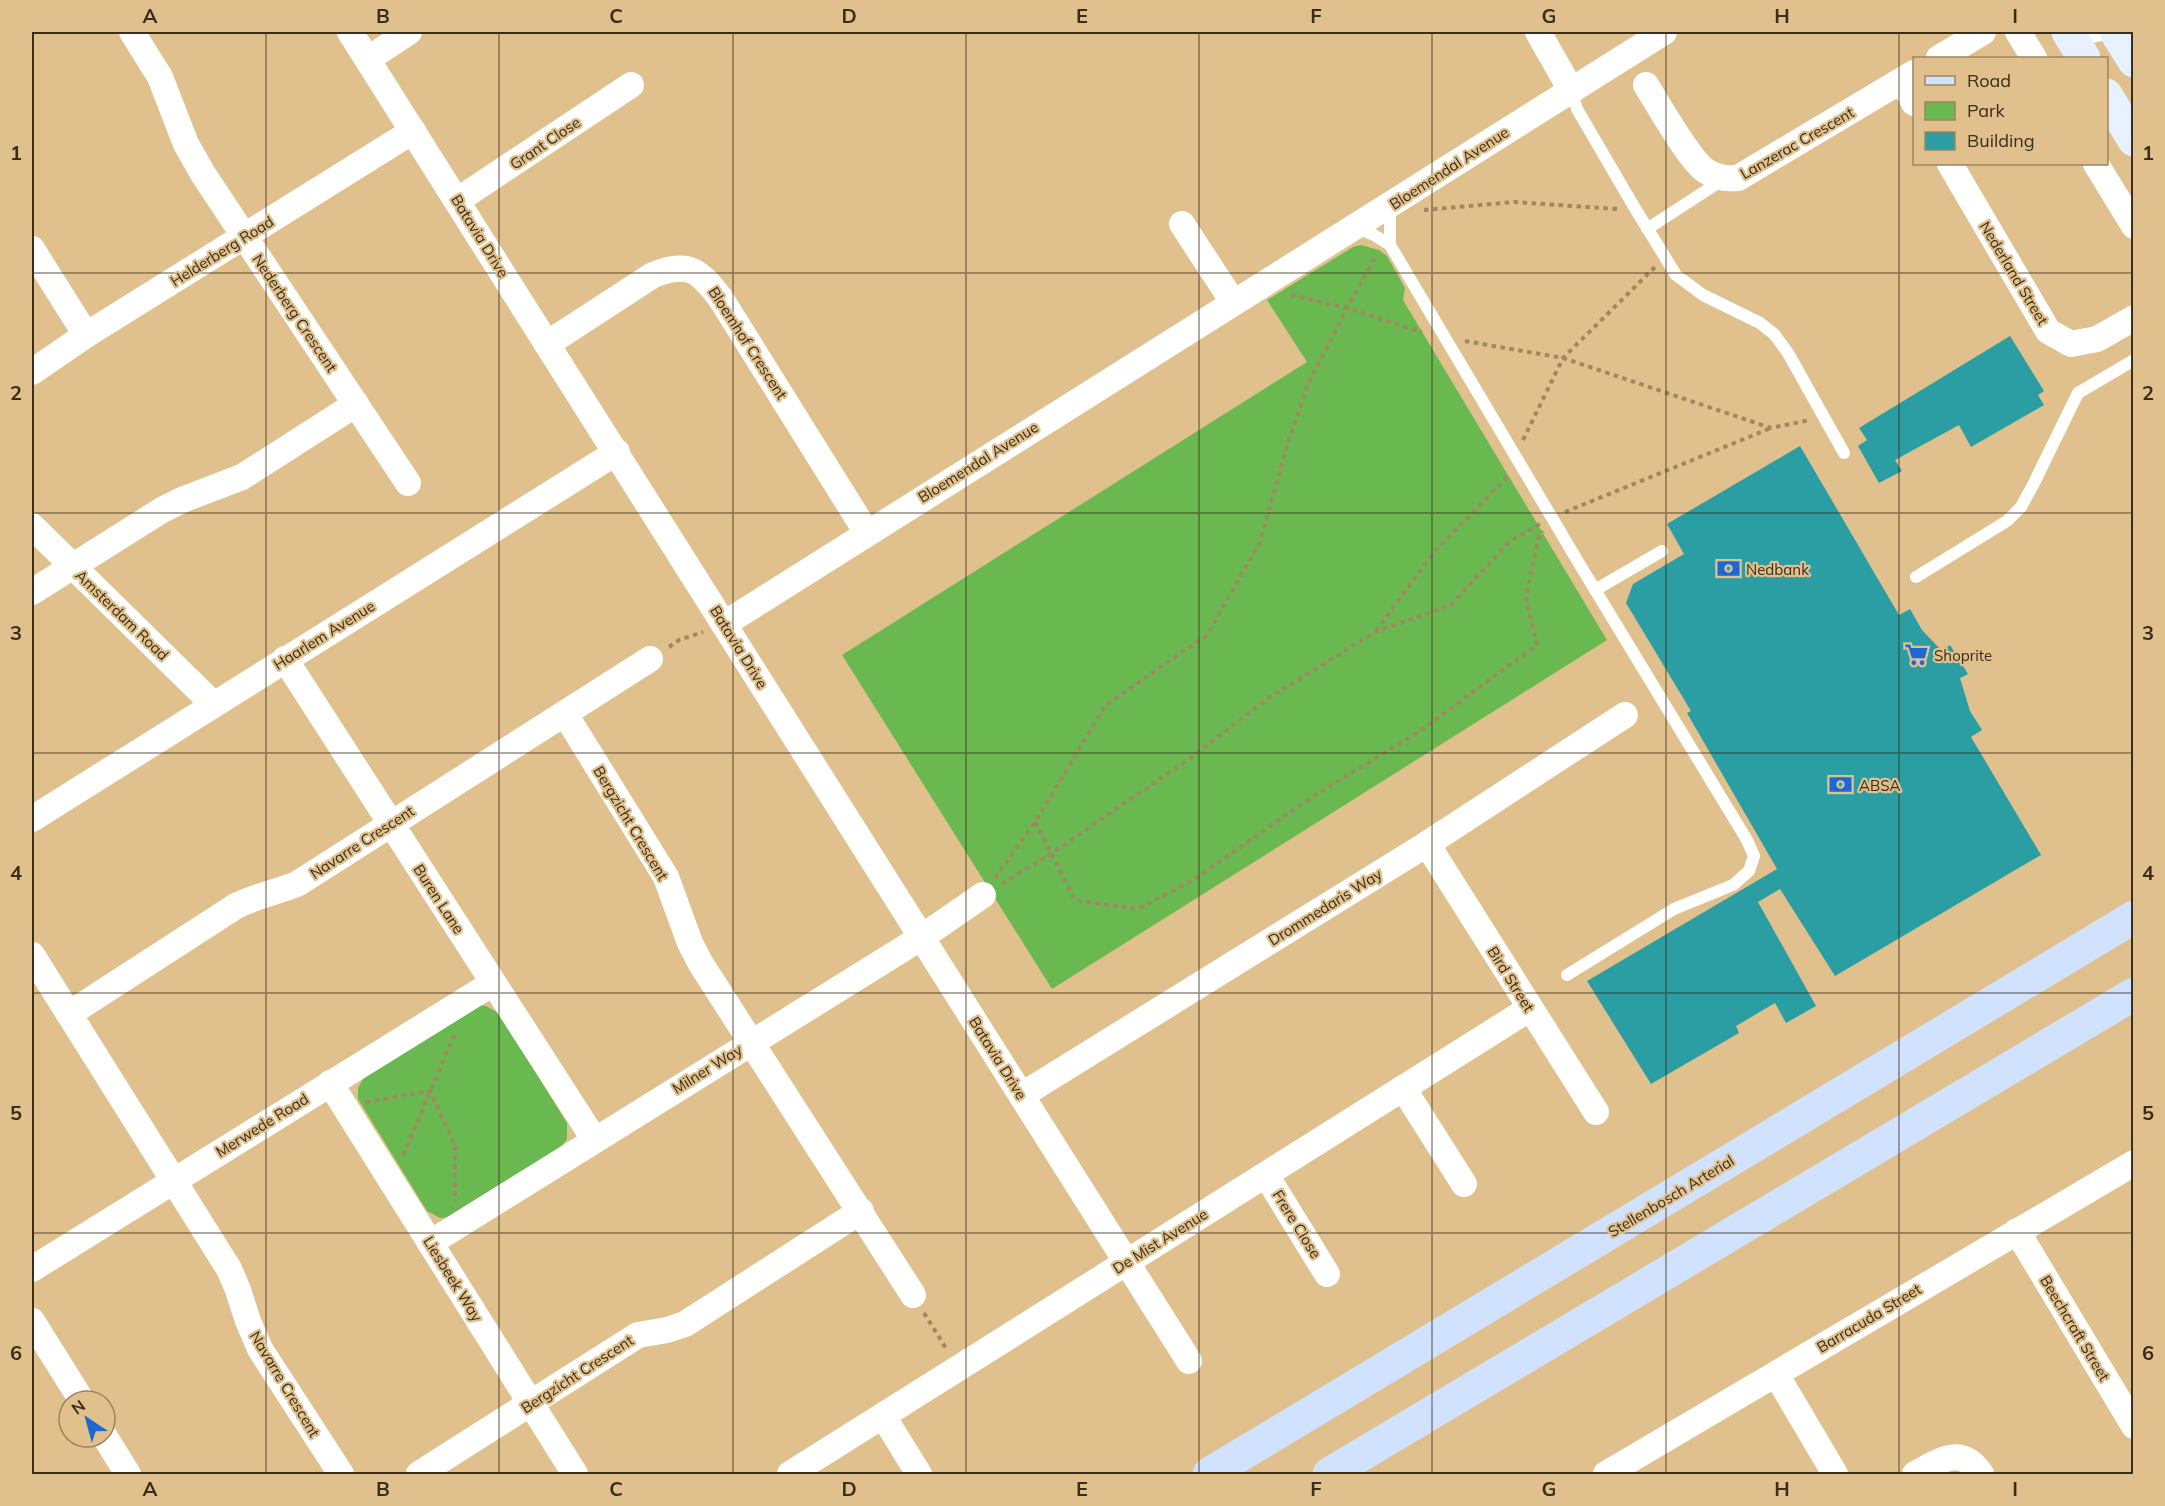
<svg xmlns="http://www.w3.org/2000/svg" width="2165" height="1506" viewBox="0 0 2165 1506" font-family="Mulish,sans-serif">
<style>
.green{fill:#6ab950}
.building{fill:#2a9ea2}
.lines{fill:none;stroke-linecap:round;stroke-linejoin:round}
.path{stroke:#a18861;stroke-width:4;stroke-dasharray:4.5 4.5;stroke-linecap:butt}
.service{stroke:#fff;stroke-width:12}
.minor{stroke:#fff;stroke-width:26}
.secondary{stroke:#e7f1ff;stroke-width:33}
.primary{stroke:#d0e2fe;stroke-width:33}
.grid{fill:none;stroke:#3a2d19;stroke-width:1.5;stroke-opacity:0.55}
.labels{text-anchor:middle;dominant-baseline:central;stroke-width:4.5;stroke-linejoin:round;paint-order:stroke}
.street-label{font-size:15px;fill:#3a2d19;stroke:#e0c08d}
.poi-label{font-size:15px;fill:#3a2d19;stroke:#e0c08d;text-anchor:start}
.neatline{fill:none;stroke:#3a2d19;stroke-width:2}
.grid-label{font-size:20px;text-anchor:middle;font-weight:bold;fill:#3a2d19}
</style>
<rect width="100%" height="100%" fill="#e0c08d"/>
<g class="green">
<polygon points="1361,245 1379,250 1387,256 1405,288 1403,300 1607,640 1052,989 842,655 1307,362 1267,300 1353,247"/>
<polygon points="478,1005 486,1006 499,1013 567,1123 567,1139 560,1148 451,1217 440,1218 427,1211 358,1099 358,1088 364,1077"/>
</g>
<g class="building">
<polygon points="2010,336 2044,391 2038,395 2044,405 1971,447 1959,425 1895,460 1902,471 1879,483 1858,446 1867,440 1859,428"/>
<polygon points="1800,446 1899,615 1910,609 1922,630 1942,651 1950,645 1968,674 1960,678 1970,711 1982,730 1971,737 2041,855 1835,976 1780,889 1758,902 1816,1006 1786,1023 1775,1003 1736,1026 1739,1033 1651,1084 1587,981 1777,869 1687,713 1691,711 1626,603 1633,584 1684,554 1667,524"/>
</g>
<g class="lines">
<g class="path">
<polyline points="1424,210 1514,202 1617,209"/>
<polyline points="1291,295 1347,308 1422,332"/>
<polyline points="1465,341 1563,358 1771,428 1810,420"/>
<polyline points="1523,440 1563,358 1655,267"/>
<polyline points="1565,512 1771,428"/>
<polyline points="1376,631 1435,551 1504,480 1507,474"/>
<polyline points="669,647 679,640 703,632"/>
<polyline points="1035,822 1075,900 1138,909 1193,880 1312,797 1417,733 1537,645 1526,598 1538,539 1543,531"/>
<polyline points="995,878 1035,822 1106,705 1207,635 1260,542 1289,439 1309,382 1347,308 1377,254"/>
<polyline points="1002,884 1052,853 1189,759 1267,699 1375,632 1451,605 1510,541 1540,524"/>
<polyline points="366,1102 430,1091 455,1145 455,1202"/>
<polyline points="403,1155 455,1033"/>
<polyline points="924,1313 947,1350"/>
</g>
<g class="service">
<polyline points="2075,40 2116,32"/>
<polyline points="1571,90 1577,109 1633,205 1676,275 1703,295 1760,323 1774,334 1788,353 1844,453"/>
<polyline points="1390,206 1390,245 1580,565 1747,840 1754,856 1749,871 1733,885 1674,909 1567,975"/>
<polyline points="1355,227 1374,235 1390,245"/>
<polyline points="1647,229 1724,179"/>
<polyline points="1916,577 2007,521 2021,507 2032,487 2078,393 2134,360"/>
<polyline points="1595,590 1662,551"/>
</g>
<g class="minor">
<polyline points="132,32 160,77 186,144 203,174 408,483"/>
<polyline points="350,32 1189,1361"/>
<polyline points="1538,32 1571,90"/>
<polyline points="2018,32 2034,58"/>
<polyline points="1939,58 1983,32"/>
<polyline points="368,59 409,32"/>
<polyline points="1902,81 1914,103"/>
<path d="M1646 85C1658 104 1690 161 1706 171 1716 178 1727 179 1738 178L1914 73"/>
<polyline points="1950,164 2048,331 2071,344 2097,339 2134,318"/>
<polyline points="2096,164 2134,226"/>
<polyline points="458,200 631,85"/>
<polyline points="1182,224 1233,302"/>
<polyline points="32,249 86,335"/>
<path d="M547 344 653 275C689 261 699 270 721 299L867 533"/>
<polyline points="32,372 86,335 413,131"/>
<polyline points="32,526 213,704"/>
<polyline points="32,592 162,510 182,500 242,477 356,404"/>
<polyline points="724,624 1664,32"/>
<polyline points="285,659 594,1139"/>
<polyline points="565,714 666,877 690,943 701,964 913,1295"/>
<polyline points="32,819 617,452"/>
<polyline points="1427,844 1596,1112"/>
<polyline points="32,955 229,1269 238,1290 248,1321 260,1349 341,1474"/>
<path d="M69 1014 236 906C256 896 277 892 297 884L650 659"/>
<polyline points="330,1083 575,1474"/>
<polyline points="1403,1088 1464,1184"/>
<polyline points="1022,1095 1427,844 1625,715"/>
<polyline points="1266,1175 1327,1274"/>
<polyline points="2017,1231 2134,1426"/>
<polyline points="430,1243 922,937 983,895"/>
<polyline points="32,1269 493,983"/>
<polyline points="32,1321 82,1401"/>
<polyline points="1776,1374 1835,1474"/>
<polyline points="883,1416 919,1474"/>
<polyline points="105,1437 128,1474"/>
<polyline points="419,1474 638,1335 667,1330 685,1324 861,1211"/>
<polyline points="790,1474 1529,1009"/>
<polyline points="1606,1474 2134,1163"/>
<path d="M1915 1474C1940 1461 1961 1444 1981 1474"/>
</g>
<g class="secondary">
<polyline points="2068,32 2084,58"/>
<polyline points="2116,32 2134,61"/>
<polyline points="2106,95 2134,140"/>
</g>
<g class="primary">
<polyline points="1209,1474 2134,917"/>
<polyline points="1329,1474 2134,994"/>
</g>
</g>
<path class="grid" d="M266 32V1474M499 32V1474M733 32V1474M966 32V1474M1199 32V1474M1432 32V1474M1666 32V1474M1899 32V1474M32 273H2134M32 513H2134M32 753H2134M32 993H2134M32 1233H2134"/>
<defs>
<symbol id="bank-bare" viewBox="-9 -9 18 18"><path d="M-6-4H6V4H-6ZM0-2.3a2.3 2.3 0 1 0 0 4.6a2.3 2.3 0 1 0 0-4.6Z" fill="#1d68d3" stroke="#e0c08d" stroke-width="2.5" paint-order="stroke"/></symbol>
<symbol id="supermarket-bare" viewBox="-9 -9 18 18"><path d="M-6-5.5h2.5l.6 2H6L4.5 2H-2.5L-4.4-4H-6ZM-1.5 3.2a1.3 1.3 0 1 0 .1 0ZM3 3.2a1.3 1.3 0 1 0 .1 0Z" fill="#1d68d3" stroke="#e0c08d" stroke-width="2.5" paint-order="stroke"/></symbol>
</defs>
<g fill-rule="evenodd">
<use href="#bank-bare" x="1712" y="552" width="33" height="33"/>
<use href="#supermarket-bare" x="1900" y="638" width="33" height="33"/>
<use href="#bank-bare" x="1824" y="768" width="33" height="33"/>
</g>
<g class="labels">
<g class="street-label">
<text transform="translate(545 143) rotate(-34)">Grant Close</text>
<text transform="translate(1797 143) rotate(-30)">Lanzerac Crescent</text>
<text transform="translate(1449 168) rotate(-33)">Bloemendal Avenue</text>
<text transform="translate(480 236) rotate(58)">Batavia Drive</text>
<text transform="translate(222 251) rotate(-32)">Helderberg Road</text>
<text transform="translate(2014 273) rotate(59)">Nederland Street</text>
<text transform="translate(295 313) rotate(56)">Nederberg Crescent</text>
<text transform="translate(748 343) rotate(57)">Bloemhof Crescent</text>
<text transform="translate(978 462) rotate(-32)">Bloemendal Avenue</text>
<text transform="translate(122 615) rotate(44)">Amsterdam Road</text>
<text transform="translate(324 635) rotate(-32)">Haarlem Avenue</text>
<text transform="translate(739 647) rotate(58)">Batavia Drive</text>
<text transform="translate(631 823) rotate(59)">Bergzicht Crescent</text>
<text transform="translate(362 842) rotate(-33)">Navarre Crescent</text>
<text transform="translate(439 899) rotate(57)">Buren Lane</text>
<text transform="translate(1325 907) rotate(-32)">Drommedaris Way</text>
<text transform="translate(1511 979) rotate(58)">Bird Street</text>
<text transform="translate(998 1058) rotate(58)">Batavia Drive</text>
<text transform="translate(707 1069) rotate(-32)">Milner Way</text>
<text transform="translate(262 1125) rotate(-32)">Merwede Road</text>
<text transform="translate(1671 1196) rotate(-31)">Stellenbosch Arterial</text>
<text transform="translate(1297 1224) rotate(58)">Frere Close</text>
<text transform="translate(1160 1241) rotate(-32)">De Mist Avenue</text>
<text transform="translate(453 1279) rotate(58)">Liesbeek Way</text>
<text transform="translate(1869 1318) rotate(-31)">Barracuda Street</text>
<text transform="translate(2075 1328) rotate(59)">Beechcraft Street</text>
<text transform="translate(577 1374) rotate(-33)">Bergzicht Crescent</text>
<text transform="translate(285 1384) rotate(59)">Navarre Crescent</text>
</g>
<g class="poi-label">
<text x="1746" y="569">Nedbank</text>
<text x="1934" y="655">Shoprite</text>
<text x="1859" y="785">ABSA</text>
</g>
</g>
<rect width="2165" height="1506" fill="none" stroke="#e0c08d" stroke-width="66"/>
<rect x="1913" y="57" width="195" height="108" fill="#e0c08d" stroke="#9e855f" stroke-width="1.5"/>
<rect x="1925" y="76" width="30" height="9" fill="#d0e2fe" stroke="#9e855f" stroke-width="1.5"/>
<text x="1967" y="87" font-size="18" fill="#3a2d19">Road</text>
<rect x="1925" y="102" width="30" height="18" fill="#6ab950" stroke="#9e855f" stroke-width="1.5"/>
<text x="1967" y="117" font-size="18" fill="#3a2d19">Park</text>
<rect x="1925" y="132" width="30" height="18" fill="#2a9ea2" stroke="#9e855f" stroke-width="1.5"/>
<text x="1967" y="147" font-size="18" fill="#3a2d19">Building</text>
<g transform="translate(87 1419) rotate(324)"><circle r="28" fill="#e0c08d" stroke="#9e855f" stroke-width="1.5"/>
<path d="M0-4.5L10 22L0 15L-10 22Z" fill="#1d68d3"/>
<text y="-9" font-size="16" font-weight="bold" text-anchor="middle" fill="#3a2d19">N</text>
</g>
<rect x="33" y="33" width="2099" height="1440" class="neatline"/>
<g class="grid-label">
<text x="150" y="23">A</text>
<text x="383" y="23">B</text>
<text x="616" y="23">C</text>
<text x="849" y="23">D</text>
<text x="1082" y="23">E</text>
<text x="1316" y="23">F</text>
<text x="1549" y="23">G</text>
<text x="1782" y="23">H</text>
<text x="2015" y="23">I</text>
<text x="16" y="160">1</text>
<text x="2148" y="160">1</text>
<text x="16" y="400">2</text>
<text x="2148" y="400">2</text>
<text x="16" y="640">3</text>
<text x="2148" y="640">3</text>
<text x="16" y="880">4</text>
<text x="2148" y="880">4</text>
<text x="16" y="1120">5</text>
<text x="2148" y="1120">5</text>
<text x="16" y="1360">6</text>
<text x="2148" y="1360">6</text>
<text x="150" y="1496">A</text>
<text x="383" y="1496">B</text>
<text x="616" y="1496">C</text>
<text x="849" y="1496">D</text>
<text x="1082" y="1496">E</text>
<text x="1316" y="1496">F</text>
<text x="1549" y="1496">G</text>
<text x="1782" y="1496">H</text>
<text x="2015" y="1496">I</text>
</g>
</svg>
